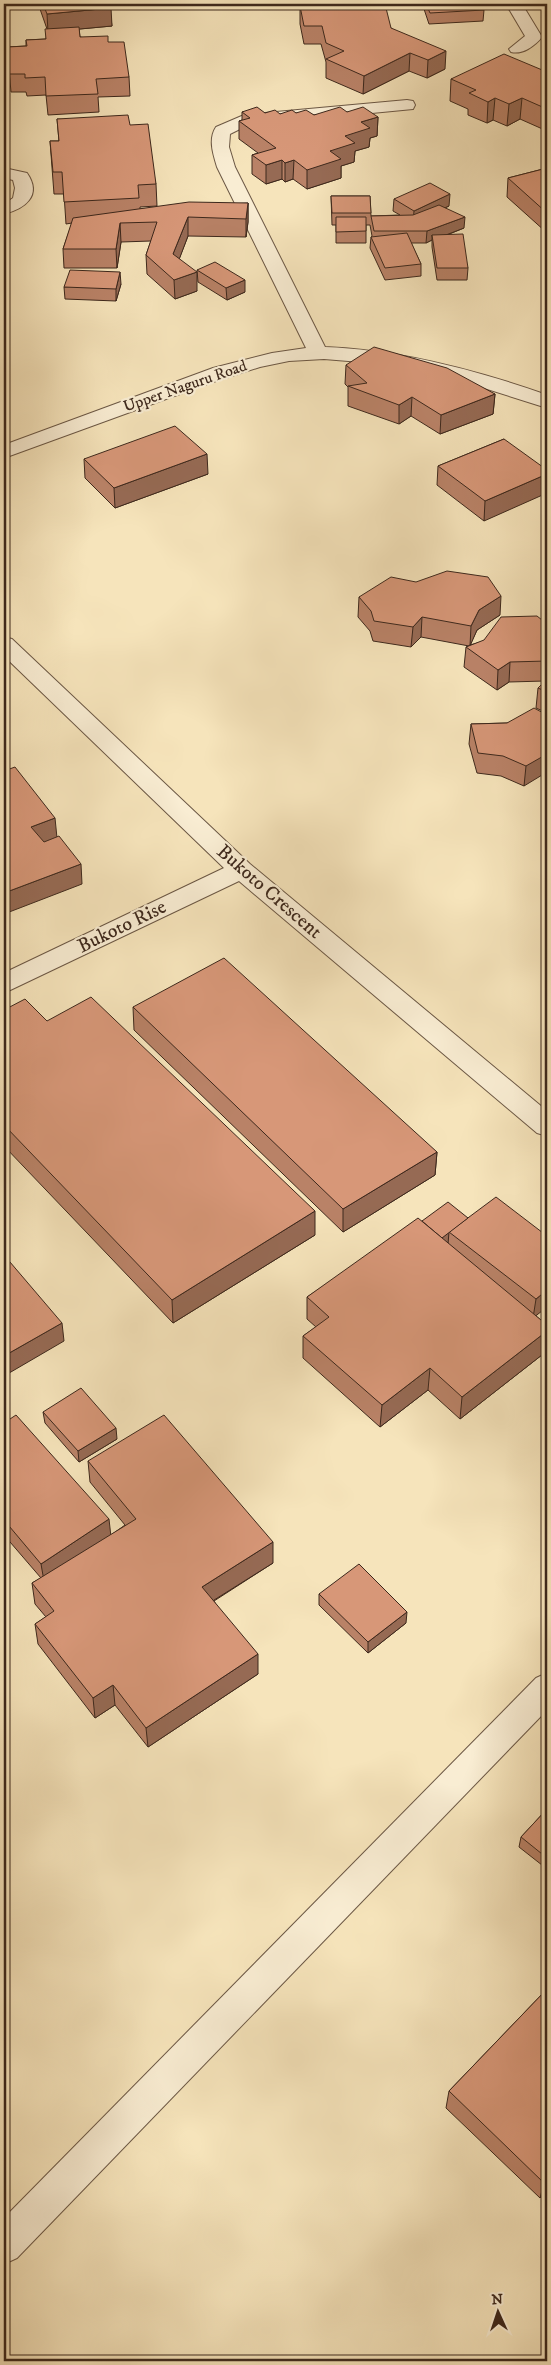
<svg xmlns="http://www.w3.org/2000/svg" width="551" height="2365" viewBox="0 0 551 2365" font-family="'IM FELL DW Pica',serif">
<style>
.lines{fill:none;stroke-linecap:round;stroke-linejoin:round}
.minor-casing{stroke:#6b5744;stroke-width:2}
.minor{fill:#f9edd3;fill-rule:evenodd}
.wall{fill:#b98267;stroke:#3d281c}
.shaded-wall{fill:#966a54;stroke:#3d281c}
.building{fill:#d79778;stroke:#3d281c}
.labels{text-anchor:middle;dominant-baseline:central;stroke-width:4.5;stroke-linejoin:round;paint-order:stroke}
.far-street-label{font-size:16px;fill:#3d281c;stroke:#f9edd3}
.street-label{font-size:20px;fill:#3d281c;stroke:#f9edd3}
</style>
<rect width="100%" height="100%" fill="#f6e4bb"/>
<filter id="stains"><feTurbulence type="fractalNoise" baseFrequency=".004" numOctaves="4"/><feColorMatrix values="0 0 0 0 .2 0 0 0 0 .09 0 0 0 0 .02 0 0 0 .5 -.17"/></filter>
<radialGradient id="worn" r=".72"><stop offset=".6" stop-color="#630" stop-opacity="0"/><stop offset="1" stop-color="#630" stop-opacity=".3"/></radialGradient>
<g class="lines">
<defs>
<g id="minor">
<path d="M506 4H522L542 37C535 46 522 55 511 52L509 49 525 36Z"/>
<path d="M407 100 413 101 415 105 413 109 248 125 230 134 229 147 235 167 325 347C401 350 476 370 547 395V408L449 377 385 364 324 359 289 361 260 367 210 383 4 458V445L213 368 272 353 306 348 217 167C213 154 208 139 216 127L244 115Z"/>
<path d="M4 168 27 173C43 196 24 209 4 214V204L13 198 15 188 13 180 4 178Z"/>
<polygon points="4,637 12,639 250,864 547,1111 547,1136 537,1133 239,881 4,993 4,973 224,868 4,656"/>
<polygon points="547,1673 547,1710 17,2258 4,2264 4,2218 536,1678"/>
</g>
</defs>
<use href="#minor" class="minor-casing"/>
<use href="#minor" class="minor"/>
</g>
<g class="wall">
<polygon points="39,4 109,4 112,26 79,29 80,37 108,42 129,77 130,96 98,97 99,112 48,115 46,95 27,96 26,92 11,92 7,47 26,46 26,40 46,39 47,29 40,9"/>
<polygon points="424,4 481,4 484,10 483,21 429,24 424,9"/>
<polygon points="300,6 391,28 445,69 427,78 409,71 363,94 326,78 326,62 321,44 304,44 300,24"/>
<polygon points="547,72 547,131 520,119 507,126 493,120 487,123 468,115 468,109 450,101 451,79"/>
<polygon points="242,112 280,114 296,113 314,115 347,112 378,117 377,136 370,138 369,147 355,151 354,162 341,166 341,178 307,189 293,179 285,182 282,179 266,184 252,174 252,155 258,153 239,139 239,121 242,120"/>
<polygon points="57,119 130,125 156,184 157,206 140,207 140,209 248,203 248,222 246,237 188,236 179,259 197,291 175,299 147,274 146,255 151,241 121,242 117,268 64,268 63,249 72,223 66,224 64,194 54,194 50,141 59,141"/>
<polygon points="547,168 547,232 546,232 507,197 508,178"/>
<polygon points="331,196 370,196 371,216 400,215 393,211 394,199 449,206 445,208 464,228 447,235 468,268 467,280 437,280 432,247 432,240 426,243 411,243 421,264 421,276 385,280 370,248 371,237 372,236 370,225 366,225 366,243 336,243 336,225 332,225"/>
<polygon points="197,270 245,292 227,300 198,282"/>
<polygon points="121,284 116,301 65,299 64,287"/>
<polygon points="346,365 495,394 493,414 440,434 411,416 399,424 348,406 348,387 345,384"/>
<polygon points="504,439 484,521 437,485 438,466"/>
<polygon points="84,459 208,474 115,508 85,478"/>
<polygon points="359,597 500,615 477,630 470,645 547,624 547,713 536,708 538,688 545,681 509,682 497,690 464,667 466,647 469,646 421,637 411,647 373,641 370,631 358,617"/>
<polygon points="547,715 524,786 501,776 477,773 469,744 471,724 507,723"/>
<polygon points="133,1007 437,1152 435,1175 343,1232 134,1030"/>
<polygon points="4,1010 47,1021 315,1235 173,1323 4,1146"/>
<polygon points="468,1218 547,1236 536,1316 547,1325 547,1351 460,1419 428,1390 380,1427 303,1358 303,1336 316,1327 307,1319 307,1297 422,1221"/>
<polygon points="43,1412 117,1439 79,1462 45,1423"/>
<polygon points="4,1423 111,1535 125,1525 90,1482 88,1461 273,1563 214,1601 258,1674 148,1747 115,1705 95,1718 38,1644 35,1624 46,1617 35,1604 32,1583 41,1578 4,1535"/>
<polygon points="319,1594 406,1623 368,1653 319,1605"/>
<polygon points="547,1809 547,1869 519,1847 521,1837"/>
<polygon points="547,1989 547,2190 540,2198 446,2108 449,2091"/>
</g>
<g class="shaded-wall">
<polygon points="111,8 112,26 48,32 47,14"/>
<polygon points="446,51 445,69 427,78 428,60"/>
<polygon points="410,53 409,71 363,94 364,76"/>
<polygon points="495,98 493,120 487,123 488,102"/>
<polygon points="522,98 520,119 507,126 509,104"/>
<polygon points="378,117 377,136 370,138 369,147 355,151 354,162 341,166 341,178 307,189 307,170 330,151 345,136 361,122"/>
<polygon points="282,160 282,179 266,184 266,165"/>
<polygon points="294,160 293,179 285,182 285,163"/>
<polygon points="450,194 449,206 413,222 414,211"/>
<polygon points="248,203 248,222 246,237 246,219"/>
<polygon points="188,217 188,236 174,273 173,254"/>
<polygon points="465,217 464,228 433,240 432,235 432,240 426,243 427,231"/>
<polygon points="120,223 121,242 117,268 116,249"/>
<polygon points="120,272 121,284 116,301 116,289"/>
<polygon points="197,272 197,291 175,299 174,280"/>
<polygon points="245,280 245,292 227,300 226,288"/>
<polygon points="495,394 493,414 440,434 441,415"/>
<polygon points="412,397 411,416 399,424 399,405"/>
<polygon points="207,454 208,474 115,508 114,488"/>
<polygon points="547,474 547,493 484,521 485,501"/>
<polygon points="501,596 500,615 477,630 470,646 471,626 479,610"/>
<polygon points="422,617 421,637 411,647 413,627"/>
<polygon points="510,662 509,682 497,690 498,670"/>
<polygon points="547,739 547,772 524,786 526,766 545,740"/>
<polygon points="55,818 57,838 33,847 31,827"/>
<polygon points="81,864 82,884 4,914 4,893"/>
<polygon points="437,1152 435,1175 343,1232 343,1209"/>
<polygon points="315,1211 315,1235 173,1323 172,1300"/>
<polygon points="449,1232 448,1244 440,1239"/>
<polygon points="547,1290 547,1307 533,1318 536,1299"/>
<polygon points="62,1323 64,1341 4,1376 4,1356"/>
<polygon points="547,1331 547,1351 460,1419 462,1397"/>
<polygon points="430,1368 428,1390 380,1427 382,1405"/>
<polygon points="116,1428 117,1439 79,1462 78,1451"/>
<polygon points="109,1519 111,1537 44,1581 41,1564"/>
<polygon points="273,1542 273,1563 203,1607 202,1587"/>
<polygon points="407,1612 406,1623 368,1653 368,1642"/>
<polygon points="258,1654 258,1674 148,1747 146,1728"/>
<polygon points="113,1685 115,1705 95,1718 93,1698"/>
<polygon points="547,2180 547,2190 540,2198 544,2183"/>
</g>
<g class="building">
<polygon points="43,4 109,4 111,8 47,14"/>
<polygon points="347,4 385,4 391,28 446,51 428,60 410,53 364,76 326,59 344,51 326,43 322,26 304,26 300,6 346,5"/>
<polygon points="426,4 481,4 484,10 430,13"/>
<polygon points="79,27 80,37 108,36 108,42 124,42 129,77 96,79 98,94 46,96 45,77 25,78 25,74 9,74 7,47 27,46 26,40 46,39 45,29"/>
<polygon points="504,54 547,72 547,109 522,98 509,104 495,98 488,102 469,93 476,90 451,79"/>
<polygon points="257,107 265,113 275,110 280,114 292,110 296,113 306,110 314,115 340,107 347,112 363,107 378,117 361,122 370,128 345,136 355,143 330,151 341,159 307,170 294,160 285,163 282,160 266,165 252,155 276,148 239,121 250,118 242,112"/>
<polygon points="128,115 130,125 148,124 156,184 138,185 139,198 64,202 62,172 53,172 50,141 59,141 57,119"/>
<polygon points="547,168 547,213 508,178"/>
<polygon points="430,183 450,194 414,211 394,199"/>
<polygon points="331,196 370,196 371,213 332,213"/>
<polygon points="189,202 248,203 246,219 188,217 173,254 197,272 174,280 146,255 157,222 120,223 116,249 63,249 73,218"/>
<polygon points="439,205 465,217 427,231 374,231 371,216 413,215"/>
<polygon points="336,217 366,217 366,231 336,232"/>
<polygon points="407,233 421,264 385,268 371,237"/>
<polygon points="463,234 468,268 437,268 432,235"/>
<polygon points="215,262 245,280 226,288 197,270"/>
<polygon points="70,270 120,272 116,289 64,287"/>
<polygon points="374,347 447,368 495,394 441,415 412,397 399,405 348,386 367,383 346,365"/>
<polygon points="175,426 207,454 114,488 84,459"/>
<polygon points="504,439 547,470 547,474 485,501 438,466"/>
<polygon points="447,571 488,577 501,596 479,610 471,626 422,617 413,627 374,621 371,611 359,597 391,577 416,582"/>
<polygon points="537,616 547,624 547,661 510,662 498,670 466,647 484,640 501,617"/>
<polygon points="547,679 547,692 538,688"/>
<polygon points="534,708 547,715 547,739 545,740 547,742 547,754 526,766 503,756 478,753 471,724 507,723"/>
<polygon points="15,767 55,818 31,827 44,842 59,836 81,864 4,893 4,771"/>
<polygon points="224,958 437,1152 343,1209 133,1007"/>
<polygon points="91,997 315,1211 172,1300 4,1125 4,1010 25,999 47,1021"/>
<polygon points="496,1197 547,1236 547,1290 536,1299 449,1232"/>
<polygon points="448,1202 468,1218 442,1238 422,1221"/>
<polygon points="418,1218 547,1325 547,1331 462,1397 430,1368 382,1405 303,1336 329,1317 307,1297"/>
<polygon points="4,1255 62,1323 4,1356"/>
<polygon points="81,1388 116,1428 78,1451 43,1412"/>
<polygon points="16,1415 109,1519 41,1564 4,1520 4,1423"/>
<polygon points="164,1415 273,1542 202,1587 258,1654 146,1728 113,1685 93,1698 35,1624 54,1611 32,1583 136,1519 88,1461"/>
<polygon points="359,1564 407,1612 368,1642 319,1594"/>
<polygon points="547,1809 547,1858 521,1837"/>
<polygon points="547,1989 547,2180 544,2183 449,2091"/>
</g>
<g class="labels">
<g class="far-street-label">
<text transform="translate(185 386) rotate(-19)">Upper Naguru Road</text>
</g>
<g class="street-label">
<text transform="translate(269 892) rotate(41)">Bukoto Crescent</text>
<text transform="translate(122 927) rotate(-26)">Bukoto Rise</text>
</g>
</g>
<rect width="551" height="2365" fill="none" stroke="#f6e4bb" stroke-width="20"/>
<rect x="5" y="5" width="541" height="2355" fill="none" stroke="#3d281c" stroke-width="2.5"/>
<rect x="10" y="10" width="531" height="2345" fill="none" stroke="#3d281c"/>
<g transform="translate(498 2312) rotate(357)" stroke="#f9edd3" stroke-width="4" paint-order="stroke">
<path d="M0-4L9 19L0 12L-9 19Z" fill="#3d281c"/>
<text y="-8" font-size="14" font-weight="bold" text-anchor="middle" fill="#3d281c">N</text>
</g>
<rect width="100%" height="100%" filter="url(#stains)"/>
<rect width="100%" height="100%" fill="url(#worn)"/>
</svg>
